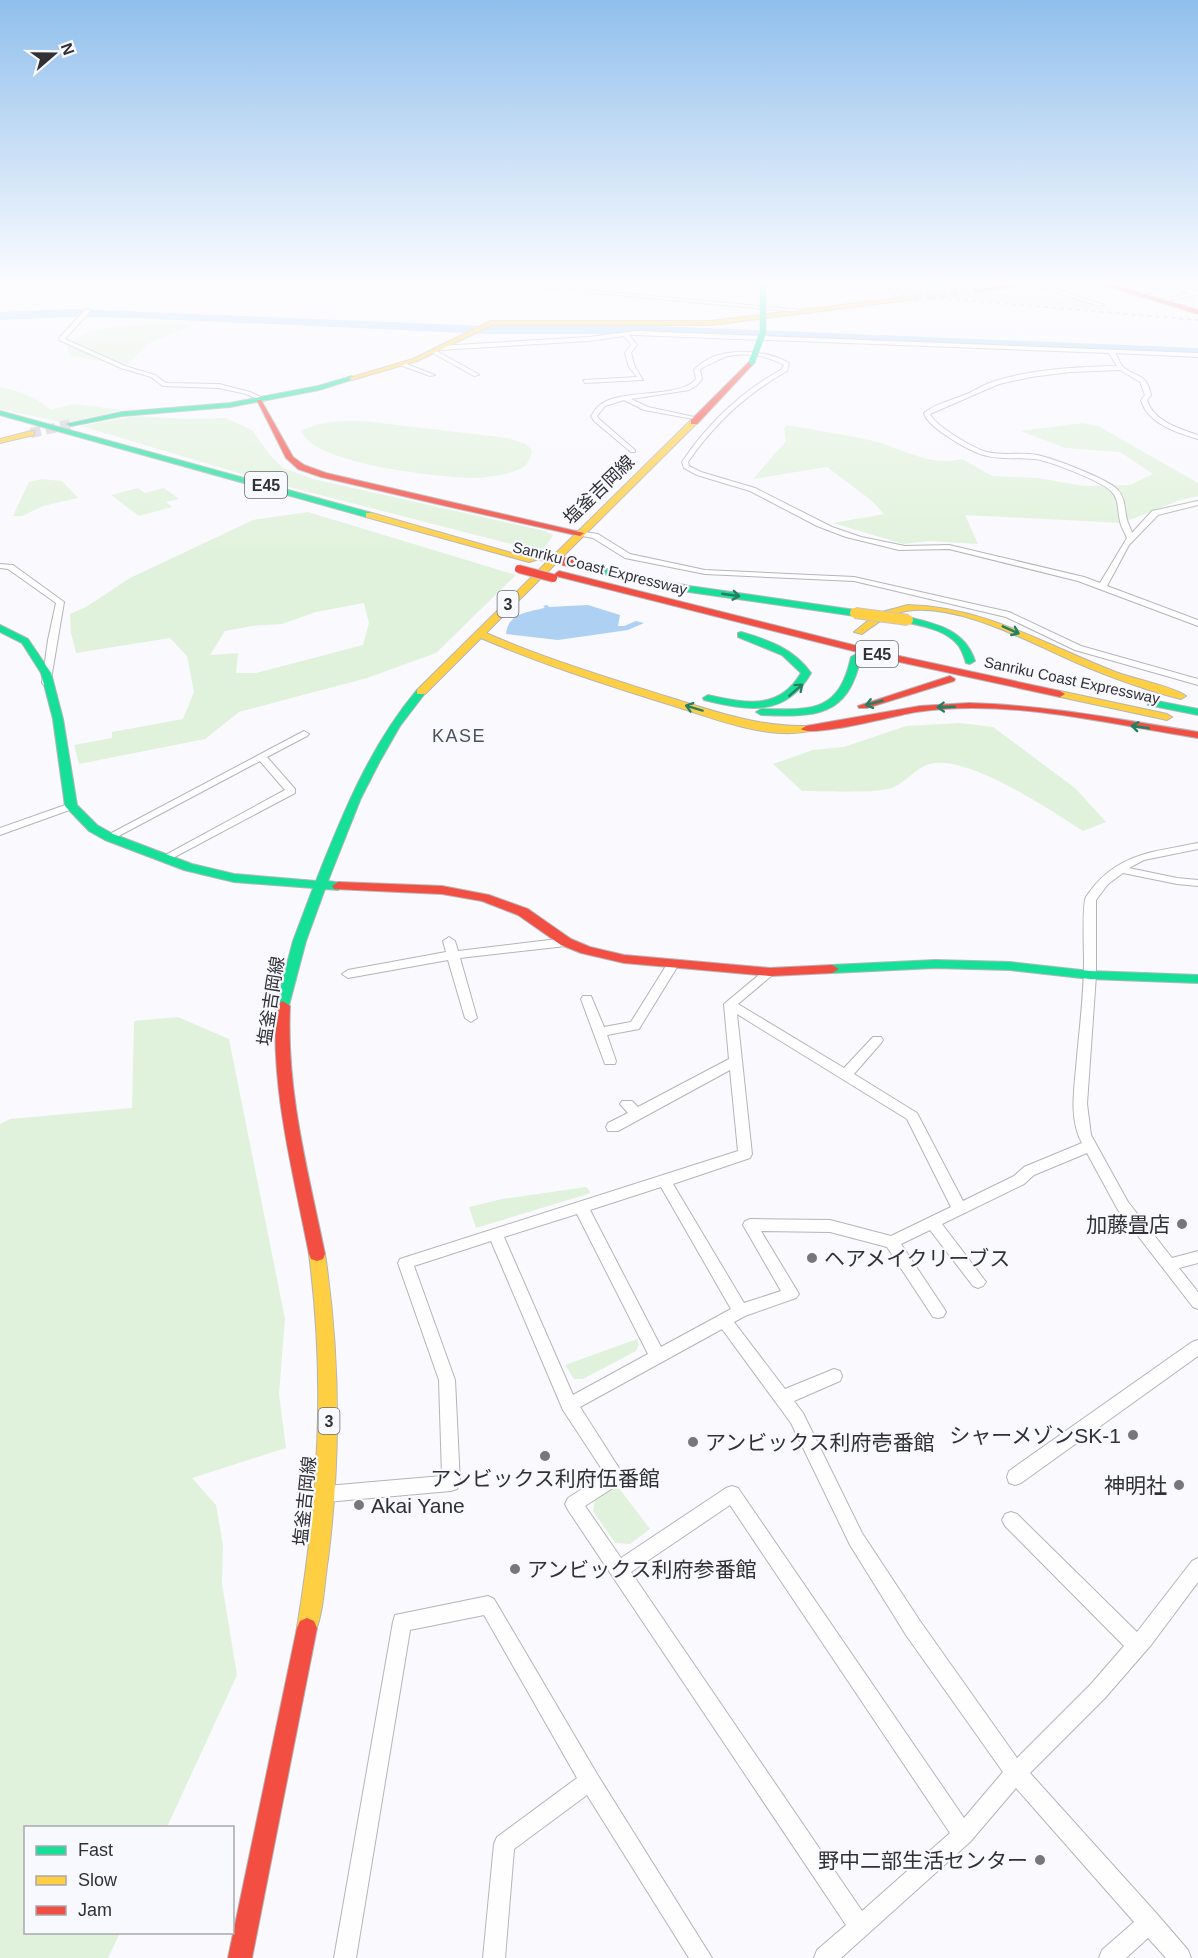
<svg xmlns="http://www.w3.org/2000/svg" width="1198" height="1958" viewBox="0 0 1198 1958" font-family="Helvetica,'Noto Sans JP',sans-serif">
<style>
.built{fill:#ececf6}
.green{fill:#e1f2dc;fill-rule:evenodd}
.water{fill:#add0f3}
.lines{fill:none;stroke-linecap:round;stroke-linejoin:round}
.river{fill:#add0f3;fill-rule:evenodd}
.secondary-tunnel-far1{stroke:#d1d1d6;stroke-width:8;stroke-dasharray:8 4;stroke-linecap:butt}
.secondary-tunnel{stroke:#d1d1d6;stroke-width:10;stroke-dasharray:10 5;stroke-linecap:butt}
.street-casing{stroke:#b4b5b9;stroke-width:2}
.fast-casing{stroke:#b4b5b9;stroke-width:2}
.slow-casing{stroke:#b4b5b9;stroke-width:2}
.jam-casing{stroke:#b4b5b9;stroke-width:2}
.street{fill:#fefeff;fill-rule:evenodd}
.fast{fill:#16e098;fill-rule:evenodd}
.slow{fill:#ffcf43;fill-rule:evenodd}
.jam{fill:#f24e42;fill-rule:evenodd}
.rail{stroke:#c9c9ca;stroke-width:2;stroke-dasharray:4 4;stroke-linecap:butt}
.fast-bridge-casing{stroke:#cbc3c5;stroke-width:7;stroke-linecap:butt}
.slow-bridge-casing{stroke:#cbc3c5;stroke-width:12;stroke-linecap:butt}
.jam-bridge-casing{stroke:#cbc3c5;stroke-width:10;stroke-linecap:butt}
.fast-bridge{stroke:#16e098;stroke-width:6}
.slow-bridge{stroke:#ffcf43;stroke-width:10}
.jam-bridge{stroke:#f24e42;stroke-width:8}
.oneway{stroke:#258062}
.poi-dot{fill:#77777b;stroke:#f8f8ff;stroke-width:2}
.labels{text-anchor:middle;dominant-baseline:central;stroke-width:4.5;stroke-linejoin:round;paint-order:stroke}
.far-street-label{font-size:15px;fill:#313135;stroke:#f8f8ff}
.shield{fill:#f8f8ff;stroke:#6d6d72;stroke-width:1.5}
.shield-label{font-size:16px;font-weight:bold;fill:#313135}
.street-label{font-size:18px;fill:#313135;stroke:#f8f8ff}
.far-quarter-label{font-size:18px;letter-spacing:1.5px;fill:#4f5059;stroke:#f8f8ff}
.near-poi-label{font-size:21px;fill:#313135;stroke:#f8f8ff;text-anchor:end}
</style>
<rect width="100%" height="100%" fill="#f9f9fe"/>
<polygon class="built" points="740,280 877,280 931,284 967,288 980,292 1075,299 1101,308 1129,312"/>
<g class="green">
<path d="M157 323 193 325 148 344 127 365 70 356 67 348C80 325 132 326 157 323Z"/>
<path d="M0 387C20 391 36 397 51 410L73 404 123 410 65 423 0 409Z"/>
<polygon points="135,416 188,419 226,418 252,430 270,455 283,468 313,479 545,531 553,535 542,552 262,480 81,426"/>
<path d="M341 421H364L507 438 526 444 532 450C530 458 529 465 520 469 507 475 489 477 475 478 444 478 309 464 301 430L323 423Z"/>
<path d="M1083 423 1098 426 1198 483V496L1180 500 1122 523 965 515 978 544 930 541 903 544 833 523 884 514 872 501 827 467 753 479 786 441 784 428 787 425C814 430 842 434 869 440 901 447 927 467 962 459L992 476 1038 478 1084 486 1130 485 1153 474 1120 452 1066 448 1020 431Z"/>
<polygon points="42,479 62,481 78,498 43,506 22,516 13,516 29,482"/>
<polygon points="138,488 145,493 164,488 179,499 166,502 172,507 139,516 111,495"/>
<path d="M308 512 516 575 436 653 367 678 239 712 205 739 79 764 74 745 112 738V732L183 719 194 692 187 656 170 638 76 653 71 633 70 614 86 607 130 578 253 520ZM364 603 369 623 363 645 256 673H236L238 653 210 655 225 631 252 626 282 624 316 612Z"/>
<path d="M960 723 993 727 1075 788 1106 822 1083 831C1050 810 968 754 929 764 916 768 906 782 894 787 881 794 820 791 802 791L773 764 813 750 844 747 906 726Z"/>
<polygon points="178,1017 229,1039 285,1319 279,1394 286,1448 192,1478 216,1505 223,1545 222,1584 237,1675 167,1827 26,1828 26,1932 120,1933 108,1958 0,1958 0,1124 10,1119 132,1108 134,1021"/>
<polygon points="586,1187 591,1193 476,1228 469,1207 502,1199"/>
<polygon points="637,1339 639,1344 636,1351 583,1379 574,1379 565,1365"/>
<polygon points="615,1483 650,1529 630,1544 615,1543 593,1511 596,1495"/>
</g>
<path class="water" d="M547 605 549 607 588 605 620 615 618 626H624L636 621 644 623 628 630 558 640 506 634C508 613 528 612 545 608L543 606Z"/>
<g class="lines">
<polygon class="river" points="73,309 486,326 657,326 1198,348 1198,356 657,334 486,334 137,318 73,317 0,320 0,312"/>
<polyline class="secondary-tunnel-far1" points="914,298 976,290"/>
<polyline class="secondary-tunnel" points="31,433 71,424"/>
<defs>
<g id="street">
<polygon points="457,280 477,280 813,311 810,313"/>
<polygon points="1151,280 1159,280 1198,291 1198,295 1158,302 1158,300 1191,293"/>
<polygon points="1030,282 1048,286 1050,284 1102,282 1100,285 1051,287 1104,305 1099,306 1030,284"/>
<polygon points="1160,286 1162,289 1137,296 1134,294"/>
<polygon points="86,309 91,310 65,339 125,366 155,375 166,383 219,384 250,392 267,400 262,401 246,394 219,388 163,386 151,377 121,368 59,340 59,338"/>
<path d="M635 331 1198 353V357L1115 353C1118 357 1120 364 1123 367 1136 378 1146 372 1151 395L1147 400C1153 421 1180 429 1198 435V439C1177 433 1147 423 1141 400L1145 395 1140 382 1120 370 1070 372 1031 377 999 384 930 414C934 425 974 449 987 452 1003 456 1021 452 1037 455 1053 458 1108 479 1118 490 1126 500 1124 508 1127 520 1128 524 1131 529 1132 533L1152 511 1198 501V505L1158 515 1129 545 1107 586 1198 620V626L1078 581 949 549 899 550 846 537 817 526 750 491 697 475 684 468 682 462C708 423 741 392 782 369L784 365C769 356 745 352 728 356 719 359 711 364 702 368L700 370 702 379 697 385 689 390 631 399 648 407 699 418V420L644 410 624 400 605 406 597 416 599 419 635 450V452H631L594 421 591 416C594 413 596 407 600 405 621 388 680 399 696 379L694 370C715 346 763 348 789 363L787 371C746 394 714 424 688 462L689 466 701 472 755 488 832 527 861 537 905 546 949 545 1084 577 1100 583 1127 538C1125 533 1121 527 1120 521 1117 510 1120 500 1111 491 1101 481 1048 460 1034 459 1017 457 999 460 983 455 969 451 927 427 924 413 935 404 949 401 962 396 973 392 981 386 992 382 1031 369 1076 367 1117 366L1109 353 635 335H629L637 345 631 353 635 367 643 380 585 383 583 380 637 377 629 367 625 353 631 345 624 336 589 341 439 350 436 348 439 346 589 337Z"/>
<polygon points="433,349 478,374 479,375 474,376 431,352"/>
<polygon points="400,363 404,363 435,375 430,376 400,365"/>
<polygon points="577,531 598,534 630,554 705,570 854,577 1009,612 1081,646 1198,679 1198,685 1075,650 1006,617 854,581 705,574 625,558 593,538 577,535"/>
<polygon points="0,564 13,565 64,602 50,685 44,685 42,683 48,640 56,603 8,569 0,568"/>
<polygon points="304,731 309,734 307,736 267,757 295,789 295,793 169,860 161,860 160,858 285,790 260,761 113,839 105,839 104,837"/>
<polygon points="71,803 75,804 76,806 75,808 0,835 0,828"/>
<path d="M1198 843V849L1144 860 1129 868 1177 878 1198 880V886L1177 884 1123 873 1108 884 1096 900V975L1087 1104 1091 1135 1128 1202 1172 1258 1198 1251V1263L1179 1268 1198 1292V1309L1193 1307 1118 1210 1087 1153 1034 1175 1024 1184 942 1224 983 1278 986 1282 983 1286 978 1288 973 1286 930 1230 901 1244 943 1307 946 1312 943 1317 938 1318 933 1317 887 1247 830 1232 761 1231 799 1294 796 1298 745 1316 734 1322 785 1389 834 1369 840 1371 842 1376 840 1381 794 1401 803 1413 862 1533 920 1621 1017 1758 1091 1684 1124 1646 1005 1526 1002 1520 1005 1514 1011 1512 1017 1514 1137 1632 1192 1561 1198 1558V1582L1151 1645 1105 1698 1030 1773 1157 1914 1188 1950 1191 1958H1166L1148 1938 1126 1958H1099L1102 1950 1134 1922 1016 1788 970 1842 841 1958H814L817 1950 846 1925 568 1510 565 1504 568 1498 605 1474 563 1410 491 1241 414 1266 455 1380 460 1483 457 1489 451 1491 326 1502 320 1500 317 1494 320 1488 326 1486 442 1476 439 1380 398 1263 400 1259 738 1151 730 1070 618 1131H608L606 1127 608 1123 628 1113 620 1104 622 1101H632L638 1107 729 1059 724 1004 766 969H774L776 972 738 1004 844 1068 873 1037H881L883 1040 881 1043 854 1074 917 1113 963 1201 1014 1176 1024 1167 1082 1143C1068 1118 1075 1085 1077 1057 1080 1025 1084 993 1084 961 1084 949 1082 905 1086 897 1114 854 1152 852 1198 843ZM737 1014 907 1119 951 1207 891 1236 830 1220 750 1219 745 1221 743 1225 781 1291 744 1303 673 1184 750 1158 752 1154ZM661 1187 731 1309 661 1347 590 1210ZM577 1214 648 1354 573 1395 504 1237ZM722 1329 791 1423 850 1545 906 1635 1003 1772 964 1818 738 1488 732 1486 726 1488 621 1558 585 1506 622 1482 624 1476 580 1407ZM730 1505 950 1833 862 1911 631 1572Z"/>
<polygon points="449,937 455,941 458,951 566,938 572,942 566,946 460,958 477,1018 471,1022 465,1018 448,960 348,978 342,974 348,970 446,952 443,941"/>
<polygon points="673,960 679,964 639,1029 607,1035 616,1061 615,1064 605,1064 581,999 583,996 591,996 604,1027 631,1022 669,961"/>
<polygon points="1198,1340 1198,1356 1021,1483 1015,1485 1009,1483 1007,1477 1009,1471 1192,1342"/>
<polygon points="488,1596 494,1599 597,1774 712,1958 689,1958 587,1795 514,1849 505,1958 483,1958 494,1844 497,1837 577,1778 484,1615 410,1630 356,1958 334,1958 393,1622 395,1615"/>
</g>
<g id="fast">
<polygon points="887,280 968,280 934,285"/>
<polygon points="352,376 354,379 319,390 230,407 122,416 71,426 67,424 122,412 230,403 318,386"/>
<polygon points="0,411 372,513 373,515 366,517 0,415"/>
<polygon points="607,569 689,586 855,610 860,613 855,616 689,592 604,574 603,572"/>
<path d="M908 617C937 624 965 630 975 661L970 664 966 663C964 657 962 650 958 645 946 630 923 626 905 622V618Z"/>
<path d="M0 625 28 639 51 673 63 719 77 805 97 825 113 834 192 864 234 874 316 881C343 813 370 746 417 690H425L426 692 400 726 380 761 361 798 328 881 342 883 344 886 338 890 325 889 306 941 288 1009 283 1011 276 1006 293 941 313 888 234 882 184 870 105 840 89 831 65 806 53 719 41 673 22 643 0 632Z"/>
<path d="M741 632C769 640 794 649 811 673 786 717 748 711 704 700L703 698 708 695C745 703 779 711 801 673L782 655 738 637V633Z"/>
<path d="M856 654 861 657C848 718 815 717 761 715L756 712 761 709C811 710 839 713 851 657Z"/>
<polygon points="1152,700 1198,709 1198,715 1148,705 1148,701"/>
<polygon points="935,960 1010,962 1090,971 1198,975 1198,983 1090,979 1010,970 935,968 832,973 825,969 832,965"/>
</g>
<g id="slow">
<polygon points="914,296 916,299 711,325 492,325 417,361 352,380 349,378 413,359 491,321 711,321"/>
<path d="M691 420 698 422 486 633C545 659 606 677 668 697 714 711 757 727 806 726L810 727V731C763 741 703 714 658 701 598 682 539 663 481 638L425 694H417V690Z"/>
<polygon points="31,431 34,431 34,435 0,443 0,439"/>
<polygon points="366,513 372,513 536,560 529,562 366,517"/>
<path d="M908 605C987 607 1049 647 1121 674 1137 679 1176 688 1186 696L1181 699C1145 690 1110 677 1077 663 1031 643 957 602 906 611 888 614 877 623 862 634L854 632 878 613Z"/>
<polygon points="1060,691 1167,714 1172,717 1167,720 1056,696 1055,694"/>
<path d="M317 1247 323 1249 325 1254C340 1356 341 1457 328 1559 324 1583 324 1613 314 1635L307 1638 300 1635 297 1628C318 1499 326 1384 309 1254L311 1249Z"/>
</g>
<g id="jam">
<polygon points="1042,280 1059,280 976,292 973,290"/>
<polygon points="1088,280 1097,280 1198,310 1198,314"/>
<polygon points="750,361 755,362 697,424 691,424 691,420"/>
<polygon points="257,400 261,400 293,457 304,465 326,473 584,533 580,536 446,506 321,477 298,469 286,458"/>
<polygon points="559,571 881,652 1060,691 1065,694 1060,697 881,658 556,576 555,574"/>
<polygon points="950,676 955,679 954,681 867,708 859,708 858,706"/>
<path d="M969 703C1046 705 1122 720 1198 732V738C1107 724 1009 698 916 712 897 715 811 738 801 729L806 726 920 706Z"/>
<polygon points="338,882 442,886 489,895 528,909 571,939 590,947 624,955 770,968 832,965 839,969 832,973 770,976 624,963 581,953 561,945 518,915 482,901 442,894 334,889 332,886"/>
<path d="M283 1001 290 1006C286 1091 308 1171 325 1254L323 1259 317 1261 311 1259 309 1254C293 1171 271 1091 276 1006Z"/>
<polygon points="307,1618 314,1621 317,1628 252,1958 228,1958 297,1628 300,1621"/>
</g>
</defs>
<use href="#street" class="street-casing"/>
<use href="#fast" class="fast-casing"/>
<use href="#slow" class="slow-casing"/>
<use href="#jam" class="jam-casing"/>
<use href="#street" class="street"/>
<use href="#fast" class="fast"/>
<use href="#slow" class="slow"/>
<use href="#jam" class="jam"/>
<polyline class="rail" points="725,280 1198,320"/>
<defs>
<polyline id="fast-bridge" points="752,362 763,332 763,280"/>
<polyline id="slow-bridge" points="855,613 908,620"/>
<g id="jam-bridge">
<polyline points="536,555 571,563"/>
<polyline points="519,569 553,578"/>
</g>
</defs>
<use href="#fast-bridge" class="fast-bridge-casing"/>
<use href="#slow-bridge" class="slow-bridge-casing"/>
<use href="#jam-bridge" class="jam-bridge-casing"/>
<use href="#fast-bridge" class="fast-bridge"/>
<use href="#slow-bridge" class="slow-bridge"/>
<use href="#jam-bridge" class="jam-bridge"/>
</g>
<defs><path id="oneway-shaft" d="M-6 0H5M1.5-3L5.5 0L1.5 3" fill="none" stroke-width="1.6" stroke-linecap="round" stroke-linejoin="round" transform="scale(1.5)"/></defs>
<g class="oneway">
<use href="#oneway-shaft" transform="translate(731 595) rotate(8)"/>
<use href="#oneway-shaft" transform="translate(1011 630) rotate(24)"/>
<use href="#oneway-shaft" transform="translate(796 690) rotate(-41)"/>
<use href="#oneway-shaft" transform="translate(874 703) rotate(165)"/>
<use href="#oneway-shaft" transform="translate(946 707) rotate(178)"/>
<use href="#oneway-shaft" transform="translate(694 708) rotate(-163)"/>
<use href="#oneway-shaft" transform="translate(1140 727) rotate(-172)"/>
</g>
<linearGradient id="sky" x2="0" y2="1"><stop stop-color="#90bfec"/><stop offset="0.51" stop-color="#fcfcff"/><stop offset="1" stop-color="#fcfcff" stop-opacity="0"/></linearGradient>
<rect width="1198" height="554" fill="url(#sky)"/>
<g class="poi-dot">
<circle cx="1182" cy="1224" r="6"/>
<circle cx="812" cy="1258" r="6"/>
<circle cx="1133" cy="1435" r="6"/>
<circle cx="693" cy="1442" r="6"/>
<circle cx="545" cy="1456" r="6"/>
<circle cx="1179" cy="1485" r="6"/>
<circle cx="359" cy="1505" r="6"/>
<circle cx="515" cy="1569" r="6"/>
<circle cx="1040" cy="1860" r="6"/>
</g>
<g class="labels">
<g class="far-street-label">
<text transform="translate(600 568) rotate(14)">Sanriku Coast Expressway</text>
<text transform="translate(1072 680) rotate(12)">Sanriku Coast Expressway</text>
</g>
<g class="shield">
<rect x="245" y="472" width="42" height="26" rx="4.5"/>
<rect x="497.5" y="591" width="21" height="26" rx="4.5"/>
<rect x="856" y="641" width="42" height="26" rx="4.5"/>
<rect x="318.5" y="1408" width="21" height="26" rx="4.5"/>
</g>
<g class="shield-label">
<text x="266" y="485">E45</text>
<text x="508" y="604">3</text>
<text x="877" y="654">E45</text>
<text x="329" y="1421">3</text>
</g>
<g class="street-label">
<text transform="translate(599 490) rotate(-44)">塩釜吉岡線</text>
<text transform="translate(271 1001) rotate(-81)">塩釜吉岡線</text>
<text transform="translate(305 1501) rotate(-84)">塩釜吉岡線</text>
</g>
<g class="far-quarter-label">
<text x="459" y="736">KASE</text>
</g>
<g class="near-poi-label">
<text x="1170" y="1224">加藤畳店</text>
<text x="824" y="1258" text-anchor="start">ヘアメイクリーブス</text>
<text x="1121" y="1435">シャーメゾンSK-1</text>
<text x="705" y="1442" text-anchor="start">アンビックス利府壱番館</text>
<text x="545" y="1478" text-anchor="middle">アンビックス利府伍番館</text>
<text x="1167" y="1485">神明社</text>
<text x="371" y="1505" text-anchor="start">Akai Yane</text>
<text x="527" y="1569" text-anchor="start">アンビックス利府参番館</text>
<text x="1028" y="1860">野中二部生活センター</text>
</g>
</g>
<rect x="24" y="1826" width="210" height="108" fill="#f8f8ff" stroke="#a8a8ae" stroke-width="1.5"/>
<rect x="36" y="1846" width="30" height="9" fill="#16e098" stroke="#a8a8ae" stroke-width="1.5"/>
<text x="78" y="1856" font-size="18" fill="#313135">Fast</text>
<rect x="36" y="1876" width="30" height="9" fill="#ffcf43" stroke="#a8a8ae" stroke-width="1.5"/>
<text x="78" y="1886" font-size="18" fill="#313135">Slow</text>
<rect x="36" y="1906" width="30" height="9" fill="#f24e42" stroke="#a8a8ae" stroke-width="1.5"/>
<text x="78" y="1916" font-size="18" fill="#313135">Jam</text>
<g transform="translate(54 54) rotate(70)" stroke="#f8f8ff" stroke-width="4.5" paint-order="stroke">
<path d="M0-4.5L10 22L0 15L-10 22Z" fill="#313135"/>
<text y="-9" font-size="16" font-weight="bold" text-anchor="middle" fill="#313135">N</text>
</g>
</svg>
